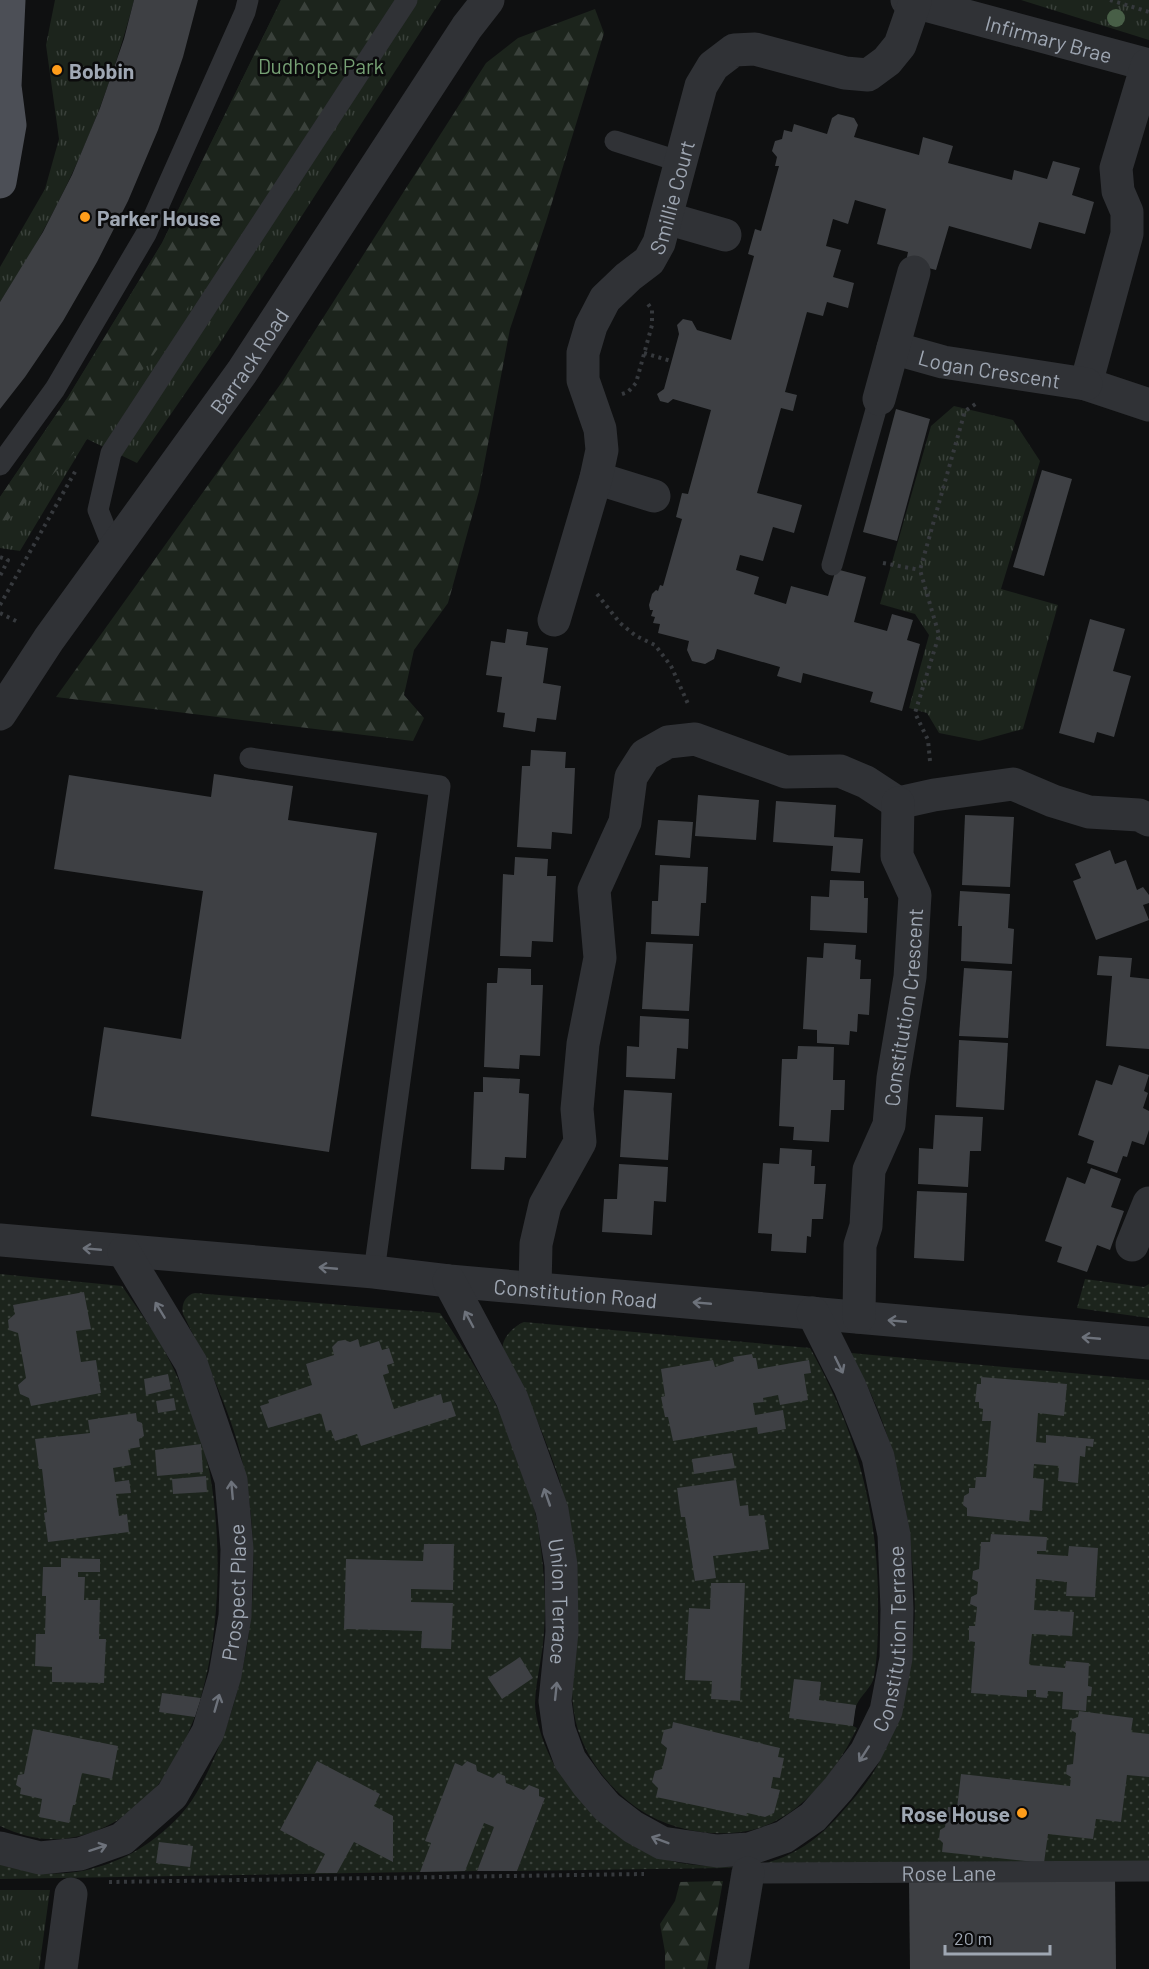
<svg xmlns="http://www.w3.org/2000/svg" width="1149" height="1969" viewBox="0 0 1149 1969" font-family="Barlow,sans-serif">
<style>
.grass{fill:url(#grass-tufts)}
.forest{fill:url(#forest-firs)}
.garden{fill:url(#garden-dots)}
.building{fill:#3e4044}
.lines{fill:none;stroke-linecap:round;stroke-linejoin:round}
.path{stroke:#36393d;stroke-width:4;stroke-dasharray:3 4.5;stroke-linecap:butt}
.lane{stroke:#303236;stroke-width:21}
.street{stroke:#303236;stroke-width:33}
.primary{stroke:#4c4f56;stroke-width:33}
.tree{fill:#485f47}
.oneway{stroke:#6d727b}
.poi-dot{fill:#ff9d1a;stroke:#0b0b0c;stroke-width:2}
.labels{text-anchor:middle;dominant-baseline:central;stroke-width:5;stroke-linejoin:round;paint-order:stroke}
.street-label{font-size:21px;fill:#9fa7b3;stroke:#0b0b0c}
.park-label{font-size:21px;fill:#76a074;stroke:#0b0b0c}
.poi-label{font-size:21px;font-weight:bold;fill:#9fa7b3;stroke:#0b0b0c;text-anchor:start}
</style>
<defs>
<pattern id="grass-tufts" width="24" height="20" patternUnits="userSpaceOnUse" patternTransform="scale(1.5)"><rect width="24" height="20" fill="#1c241c"/><path d="M3 7l-1-3M5 7V3M7 7l1-3M15 17l-1-3M17 17v-4M19 17l1-3" fill="none" stroke="#3a413b"/></pattern>
<pattern id="forest-firs" width="22" height="20" patternUnits="userSpaceOnUse" patternTransform="scale(1.5)"><rect width="22" height="20" fill="#1c241c"/><path d="M5 1l3.5 6h-7zM16 11l3.5 6h-7z" fill="#3a413b"/></pattern>
<pattern id="garden-dots" width="8" height="8" patternUnits="userSpaceOnUse" patternTransform="scale(1.5)"><rect width="8" height="8" fill="#1c241c"/><path d="M2 2h.1M6 6h.1" fill="none" stroke="#3a413b" stroke-width="1.8" stroke-linecap="round"/></pattern>
</defs>
<rect width="100%" height="100%" fill="#0f1011"/>
<g class="grass">
<path d="M55 0H134C113 80 83 159 43 231 30 256 14 279 0 302V267L45 189 59 139 46 45Z"/>
<polygon points="281,0 441,0 218,346 137,463 87,439 20,551 0,548 0,497 68,397 162,243"/>
<polygon points="1021,0 1149,0 1149,40"/>
<polygon points="954,406 1013,420 1040,461 1001,589 1058,605 1023,729 979,741 939,733 927,713 909,708 929,635 915,614 880,604 931,426"/>
<polygon points="0,1890 50,1890 39,1969 0,1969"/>
</g>
<g class="forest">
<polygon points="281,0 423,0 231,248 106,420 8,520 0,521 0,497 68,397 162,243"/>
<polygon points="595,9 604,33 546,222 510,329 479,491 448,603 414,650 404,695 424,718 413,741 56,697 282,382 486,63 518,38"/>
<polygon points="723,1881 707,1969 665,1969 665,1952 660,1924 675,1901 680,1882"/>
</g>
<g class="garden">
<path d="M0 1274 122 1286C134 1304 147 1321 158 1339 181 1379 201 1429 210 1474 229 1582 219 1774 105 1827 68 1844 36 1843 0 1826Z"/>
<polygon points="1085,1279 1144,1287 1149,1284 1149,1318 1077,1308"/>
<path d="M195 1293 440 1313C485 1378 525 1448 538 1527 543 1561 547 1597 544 1631 543 1655 536 1679 535 1703 535 1723 549 1761 562 1776 567 1783 575 1788 582 1793 597 1806 612 1819 627 1831 636 1839 647 1851 657 1856 673 1863 692 1865 709 1866 764 1873 806 1854 842 1812 857 1795 875 1775 883 1753 890 1735 894 1715 899 1696 903 1680 910 1662 912 1646 916 1622 915 1597 913 1573 908 1496 890 1422 851 1355V1353L1149 1380V1865L1090 1867 724 1868 517 1871 545 1798 539 1796V1789L524 1790 511 1785 477 1871 0 1879V1863C39 1877 72 1877 110 1863 140 1852 167 1832 187 1807 202 1787 213 1762 222 1739 252 1661 260 1575 248 1492 239 1427 212 1373 183 1314 181 1305 185 1295 195 1293Z"/>
<path d="M524 1322 810 1348C857 1432 879 1513 878 1609 878 1632 878 1655 874 1677 872 1687 861 1695 857 1704 854 1710 854 1719 853 1726L857 1728C834 1777 790 1831 731 1833 698 1835 665 1827 637 1808 612 1790 592 1766 581 1738 571 1714 572 1688 571 1662 569 1623 567 1584 565 1545 564 1527 565 1508 562 1491 560 1479 555 1467 551 1456 541 1428 529 1400 515 1373 511 1366 501 1354 503 1344 505 1335 516 1325 524 1322Z"/>
</g>
<g class="building">
<polygon points="134,0 198,0 183,57 158,130 128,201 97,262 63,321 25,377 0,409 0,302 43,232 72,175 100,108 124,39"/>
<polygon points="838,114 854,118 858,125 854,137 919,155 923,137 953,146 948,163 1012,180 1014,170 1047,179 1053,161 1080,168 1072,195 1094,202 1085,234 1039,222 1031,249 949,226 936,270 906,262 908,252 877,244 886,209 855,200 848,224 833,219 826,246 841,250 833,277 854,283 848,308 827,302 823,316 807,312 785,392 797,395 793,411 781,408 757,493 802,505 794,533 773,527 763,561 740,555 736,570 759,577 754,594 786,604 791,586 828,596 836,569 866,577 854,622 887,631 892,614 913,620 907,640 920,644 902,711 870,702 873,692 803,673 801,683 777,676 780,667 717,649 714,659 705,664 692,661 687,650 689,641 658,633 660,624 653,623 655,617 651,616 653,610 650,610 649,605 652,594 656,590 658,591 660,585 663,586 682,519 676,517 682,493 688,494 711,410 673,399 668,403 660,401 657,394 664,389 679,334 677,325 683,319 692,321 697,330 731,340 754,256 748,254 755,229 761,231 779,166 775,166 777,157 772,151 775,141 782,139 784,130 792,132 794,124 827,134 832,118"/>
<polygon points="896,409 930,419 897,541 863,532"/>
<polygon points="1042,470 1072,479 1044,576 1013,567"/>
<polygon points="1090,619 1125,629 1113,671 1131,676 1114,737 1097,732 1094,743 1059,733"/>
<polygon points="507,629 528,632 526,645 548,648 543,683 561,686 556,720 537,718 535,732 503,727 505,713 497,712 502,677 486,675 491,641 505,643"/>
<polygon points="531,750 566,752 565,768 575,768 572,834 552,832 551,849 517,847 522,766 530,766"/>
<polygon points="214,774 293,786 288,820 377,833 329,1152 91,1116 104,1027 181,1039 203,891 54,869 69,775 211,797"/>
<polygon points="698,795 759,800 756,840 695,836"/>
<polygon points="776,801 836,805 834,837 863,839 860,873 831,871 833,846 773,842"/>
<polygon points="965,815 1014,817 1010,887 962,885"/>
<polygon points="658,820 693,822 690,858 655,855"/>
<polygon points="1110,850 1115,864 1126,860 1137,890 1143,887 1149,895 1149,903 1143,905 1149,920 1096,940 1073,881 1081,878 1075,864"/>
<polygon points="515,857 548,859 547,876 556,876 553,942 532,941 531,957 500,956 503,874 514,875"/>
<polygon points="660,865 708,867 706,903 701,903 699,936 651,934 652,901 658,901"/>
<polygon points="830,880 864,881 864,898 868,898 867,933 810,930 811,896 829,897"/>
<polygon points="960,891 1010,894 1008,928 1014,929 1012,964 961,961 962,926 958,926"/>
<polygon points="646,942 693,944 689,1011 642,1009"/>
<polygon points="824,943 856,945 855,959 861,960 860,979 871,979 869,1015 858,1014 857,1032 850,1031 849,1045 817,1043 817,1030 803,1029 807,957 823,958"/>
<polygon points="1099,956 1132,958 1130,977 1149,979 1149,1049 1106,1046 1112,976 1097,975"/>
<polygon points="498,968 531,969 531,985 543,985 540,1056 520,1055 519,1069 484,1067 487,983 497,983"/>
<polygon points="964,968 1012,971 1008,1038 959,1036"/>
<polygon points="640,1016 689,1019 688,1049 677,1048 675,1079 626,1077 627,1046 639,1047"/>
<polygon points="959,1040 1008,1043 1004,1110 956,1107"/>
<polygon points="798,1046 834,1047 833,1080 845,1080 844,1110 831,1110 829,1142 793,1140 794,1127 779,1126 782,1059 797,1059"/>
<polygon points="1119,1065 1149,1075 1144,1091 1148,1093 1143,1108 1149,1111 1149,1130 1144,1145 1132,1141 1127,1157 1123,1156 1117,1173 1087,1163 1094,1141 1078,1135 1096,1080 1112,1085"/>
<polygon points="483,1077 520,1079 519,1093 529,1094 526,1158 505,1157 504,1170 471,1169 474,1092 483,1092"/>
<polygon points="624,1090 672,1093 668,1160 620,1157"/>
<polygon points="935,1115 983,1117 981,1151 970,1151 968,1187 918,1184 919,1148 933,1149"/>
<polygon points="780,1148 812,1150 811,1166 815,1166 814,1184 826,1184 823,1219 812,1219 811,1237 807,1236 806,1253 771,1251 772,1234 758,1233 763,1163 779,1164"/>
<polygon points="619,1164 668,1167 666,1202 654,1201 652,1235 602,1232 604,1199 617,1199"/>
<polygon points="1091,1168 1121,1179 1111,1207 1124,1211 1110,1250 1097,1245 1087,1272 1057,1262 1062,1247 1045,1241 1067,1177 1085,1184"/>
<polygon points="917,1191 967,1193 964,1261 914,1258"/>
<polygon points="84,1292 91,1329 76,1331 81,1362 96,1360 101,1393 31,1406 29,1398 20,1394 18,1385 26,1378 18,1333 9,1330 8,1320 15,1314 13,1305"/>
<polygon points="358,1339 360,1347 379,1341 382,1350 389,1348 394,1363 387,1365 389,1373 383,1375 394,1409 441,1394 443,1403 451,1401 456,1416 361,1446 357,1434 335,1441 331,1430 326,1431 321,1413 268,1428 260,1406 269,1403 268,1400 312,1385 306,1364 334,1355 332,1347 338,1341 344,1340 350,1342"/>
<polygon points="752,1354 753,1358 756,1358 758,1369 809,1360 811,1373 804,1374 808,1400 780,1405 778,1395 763,1398 764,1402 753,1403 755,1415 783,1410 786,1429 758,1434 757,1427 673,1441 668,1417 665,1417 661,1397 665,1396 661,1369 713,1360 715,1367 734,1361 733,1357"/>
<polygon points="168,1374 171,1389 146,1395 144,1379"/>
<polygon points="981,1377 1067,1384 1064,1416 1038,1413 1036,1442 1046,1443 1046,1435 1094,1439 1093,1447 1086,1446 1085,1457 1080,1456 1078,1483 1058,1481 1059,1466 1034,1464 1033,1478 1044,1479 1042,1511 1030,1510 1029,1522 967,1516 967,1508 963,1505 964,1496 969,1493 969,1488 975,1488 976,1477 986,1477 991,1421 982,1421 983,1409 979,1408 979,1402 975,1402 977,1384 981,1384"/>
<polygon points="174,1398 176,1410 158,1413 156,1401"/>
<polygon points="136,1413 137,1421 142,1423 144,1436 139,1439 140,1447 128,1449 131,1465 113,1468 115,1482 129,1480 131,1493 116,1494 119,1516 127,1514 129,1532 48,1542 44,1513 47,1512 42,1469 39,1469 35,1439 90,1433 88,1420"/>
<polygon points="201,1444 203,1472 157,1476 155,1450"/>
<polygon points="732,1453 735,1468 694,1474 692,1459"/>
<polygon points="206,1476 207,1492 173,1494 172,1479"/>
<polygon points="736,1480 740,1506 748,1505 749,1516 764,1515 769,1549 713,1556 716,1578 695,1581 685,1517 681,1517 677,1488"/>
<polygon points="991,1534 1047,1537 1046,1551 1037,1551 1037,1554 1068,1556 1069,1546 1098,1548 1095,1597 1066,1596 1067,1582 1036,1579 1034,1610 1074,1612 1072,1636 1032,1634 1030,1651 1029,1665 1065,1668 1066,1661 1089,1663 1088,1686 1092,1687 1091,1696 1087,1696 1086,1711 1062,1709 1063,1692 1048,1691 1047,1698 1036,1697 1036,1690 1027,1690 1027,1697 971,1693 975,1642 969,1641 969,1626 975,1626 977,1607 970,1604 971,1597 977,1594 978,1582 972,1579 973,1571 979,1569 981,1542 990,1542"/>
<polygon points="424,1544 454,1544 453,1590 411,1589 411,1602 453,1603 451,1649 421,1648 422,1631 344,1629 346,1559 423,1561"/>
<polygon points="61,1558 100,1559 100,1572 78,1572 78,1577 85,1577 84,1600 100,1600 99,1639 106,1639 104,1683 52,1682 52,1667 35,1666 36,1634 45,1634 46,1596 42,1596 43,1567 61,1567"/>
<polygon points="711,1583 745,1583 740,1701 711,1699 712,1681 685,1680 689,1608 710,1609"/>
<polygon points="520,1657 533,1678 502,1699 488,1678"/>
<polygon points="794,1679 821,1682 819,1700 856,1705 853,1726 789,1718"/>
<polygon points="162,1693 201,1698 195,1717 159,1712"/>
<polygon points="1079,1711 1133,1718 1131,1732 1149,1734 1149,1777 1127,1775 1121,1822 1096,1819 1093,1839 1048,1834 1044,1863 942,1852 943,1843 939,1839 940,1830 945,1827 948,1807 957,1808 961,1774 1070,1786 1071,1777 1066,1774 1067,1765 1073,1764 1076,1733 1071,1730 1072,1719 1078,1717"/>
<polygon points="673,1722 780,1748 778,1757 784,1758 780,1778 773,1777 771,1788 780,1790 774,1813 765,1817 747,1813 746,1816 656,1797 658,1788 652,1782 655,1771 662,1769 667,1748 661,1743 664,1730 672,1728"/>
<polygon points="33,1729 118,1746 112,1779 82,1773 75,1805 73,1805 69,1823 39,1817 42,1799 20,1794 21,1788 16,1785 18,1775 24,1774"/>
<polygon points="317,1761 380,1794 374,1806 393,1816 393,1862 354,1842 337,1873 315,1873 325,1854 280,1830"/>
<polygon points="467,1761 476,1765 477,1771 493,1778 498,1773 505,1776 506,1783 524,1790 529,1785 539,1789 539,1796 545,1798 517,1871 477,1871 494,1827 484,1823 465,1871 420,1872 431,1843 425,1841 455,1763 462,1766"/>
<polygon points="159,1842 193,1846 190,1867 156,1863"/>
<polygon points="1115,1876 1116,1969 910,1969 909,1879"/>
</g>
<g class="lines">
<g class="path">
<polyline points="1110,0 1149,12"/>
<polyline points="644,353 671,361"/>
<polyline points="622,394 628,392 636,383 652,325 652,310 648,304"/>
<polyline points="0,557 8,560 0,576"/>
<polyline points="883,563 920,570"/>
<polyline points="597,594 620,623 636,636 655,645 671,666 689,706"/>
<polyline points="0,605 76,470"/>
<polyline points="0,613 18,622"/>
<polyline points="930,761 928,740 915,713 939,635 920,570 965,411 977,403"/>
<polyline points="109,1882 644,1874"/>
</g>
<g class="lane">
<polyline points="615,141 681,162"/>
<polyline points="0,465 55,389 146,234 245,12 248,0"/>
<polyline points="113,548 98,510 111,453 407,0"/>
<polyline points="832,565 879,399"/>
<polyline points="250,758 440,786 374,1272"/>
<path id="s1" d="M748 1873 1149 1871"/>
</g>
<g class="street">
<path id="s2" d="M907 0 1149 65"/>
<polyline points="1147,65 1116,168 1118,191 1127,212 1127,234 1086,384 1149,405"/>
<polyline points="666,218 725,235"/>
<path id="s3" d="M893 348 943 362 1086 384"/>
<polyline points="879,399 914,272"/>
<polyline points="596,478 654,496"/>
<path id="s4" d="M554 620 596 478 602 450 600 429 583 380V353L591 326 605 299 628 277 649 261 659 243 701 86 713 66 734 50 755 49 845 73 868 75 887 61 900 45 915 2"/>
<path id="s5" d="M0 714 49 639 242 372 467 27 488 0"/>
<polyline points="898,803 934,795 1013,784 1053,801 1089,812 1139,815 1149,820"/>
<path id="s6" d="M0 1240 374 1272 449 1281 1149 1343"/>
<polyline points="1132,1245 1149,1203"/>
<path id="s7" d="M449 1281 512 1399 552 1510 561 1565 562 1632 555 1701 559 1730 570 1760 588 1785 607 1807 633 1827 662 1843 717 1851 749 1849 784 1837 813 1817 838 1789 866 1752 886 1711 896 1658 897 1609 894 1535 878 1457 850 1387 813 1313"/>
<polyline points="535,1288 536,1244 545,1205 580,1142 577,1109 583,1044 600,958 594,890 625,822 631,777 645,755 668,742 695,739 786,772 840,771 866,782 898,803"/>
<path id="s8" d="M859 1317 860 1245 866 1226 869 1170 889 1125 893 1078 910 977 915 895 897 856 898 803"/>
<path id="s9" d="M0 1848 40 1858 80 1854 122 1839 172 1795 208 1732 225 1675 235 1616 237 1549 231 1480 191 1363 124 1252"/>
<polyline points="61,1969 71,1894"/>
<polyline points="732,1969 748,1873"/>
</g>
<polyline class="primary" points="0,182 10,125 5,86 9,0"/>
</g>
<circle class="tree" cx="1116" cy="18" r="9"/>
<defs><path id="oneway-shaft" d="M-6 0H5M1.5-3L5.5 0L1.5 3" fill="none" stroke-width="1.6" stroke-linecap="round" stroke-linejoin="round" transform="scale(1.5)"/></defs>
<g class="oneway">
<use href="#oneway-shaft" transform="translate(92 1249) rotate(-175)"/>
<use href="#oneway-shaft" transform="translate(328 1268) rotate(-175)"/>
<use href="#oneway-shaft" transform="translate(702 1303) rotate(-175)"/>
<use href="#oneway-shaft" transform="translate(160 1310) rotate(-121)"/>
<use href="#oneway-shaft" transform="translate(469 1319) rotate(-118)"/>
<use href="#oneway-shaft" transform="translate(897 1321) rotate(-175)"/>
<use href="#oneway-shaft" transform="translate(1091 1338) rotate(-175)"/>
<use href="#oneway-shaft" transform="translate(839 1365) rotate(64)"/>
<use href="#oneway-shaft" transform="translate(232 1490) rotate(-95)"/>
<use href="#oneway-shaft" transform="translate(547 1497) rotate(-109)"/>
<use href="#oneway-shaft" transform="translate(556 1691) rotate(-84)"/>
<use href="#oneway-shaft" transform="translate(217 1703) rotate(-74)"/>
<use href="#oneway-shaft" transform="translate(864 1754) rotate(123)"/>
<use href="#oneway-shaft" transform="translate(660 1840) rotate(-159)"/>
<use href="#oneway-shaft" transform="translate(98 1848) rotate(-18)"/>
</g>
<g class="poi-dot">
<circle cx="57" cy="70" r="6"/>
<circle cx="85" cy="217" r="6"/>
<circle cx="1022" cy="1813" r="6"/>
</g>
<g class="labels">
<g class="street-label">
<text stroke="none"><textPath href="#s2" startOffset="147">Infirmary Brae</textPath></text>
<text stroke="none"><textPath href="#s4" startOffset="462">Smillie Court</textPath></text>
<text stroke="none"><textPath href="#s5" startOffset="432">Barrack Road</textPath></text>
<text stroke="none"><textPath href="#s3" startOffset="99">Logan Crescent</textPath></text>
<text stroke="none"><textPath href="#s8" startOffset="316">Constitution Crescent</textPath></text>
<text stroke="none"><textPath href="#s6" startOffset="578">Constitution Road</textPath></text>
<text stroke="none"><textPath href="#s9" startOffset="408">Prospect Place</textPath></text>
<text stroke="none"><textPath href="#s7" startOffset="344">Union Terrace</textPath></text>
<text stroke="none"><textPath href="#s7" startOffset="993">Constitution Terrace</textPath></text>
<text stroke="none"><textPath href="#s1" startOffset="201">Rose Lane</textPath></text>
</g>
<g class="park-label">
<text x="321" y="65">Dudhope Park</text>
</g>
<g class="poi-label">
<text x="69" y="70">Bobbin</text>
<text x="97" y="217">Parker House</text>
<text x="1010" y="1813" text-anchor="end">Rose House</text>
</g>
</g>
<path d="M945 1945v9h105v-9" fill="none" stroke="#9fa7b3" stroke-width="3"/>
<text x="954" y="1945" font-size="18" fill="#9fa7b3" stroke="#0b0b0c" stroke-width="4.5" paint-order="stroke">20 m</text>
</svg>
